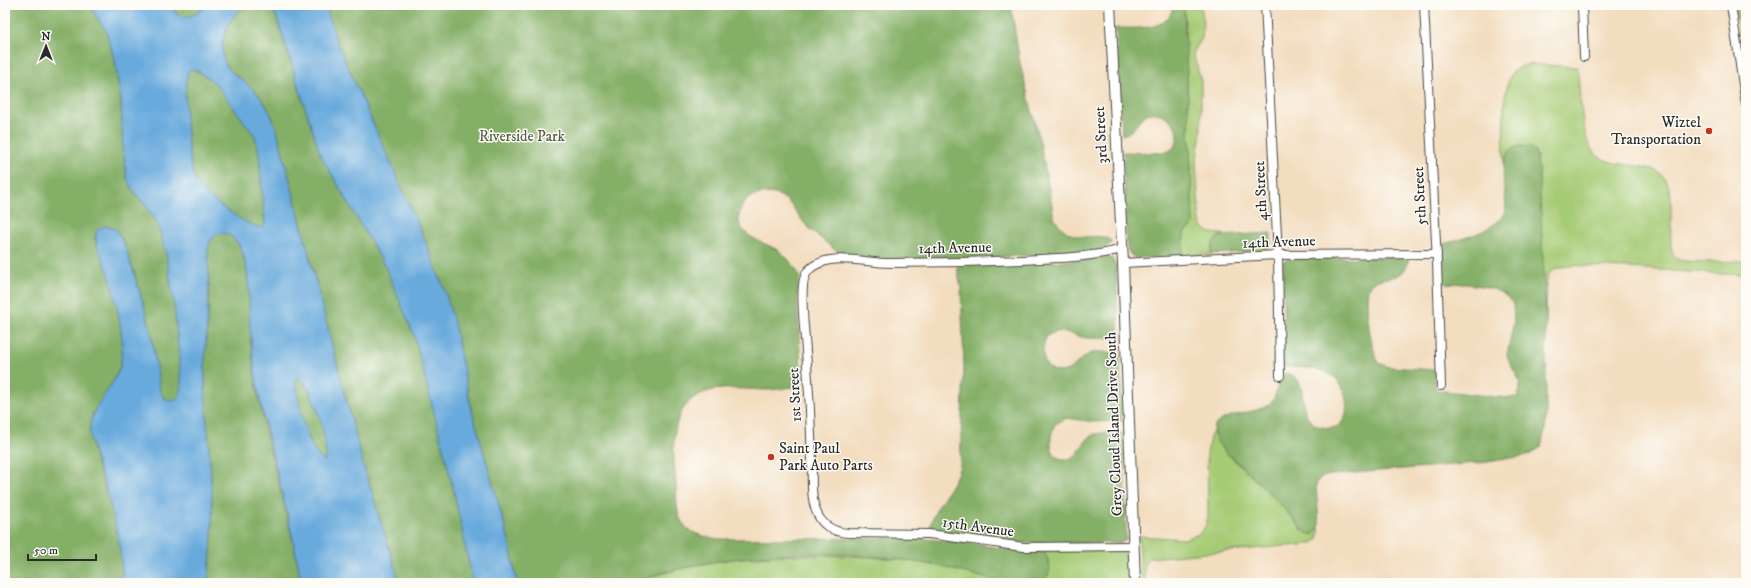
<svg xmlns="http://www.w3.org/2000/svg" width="1751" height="588" viewBox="0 0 1751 588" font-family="'IM FELL DW Pica',serif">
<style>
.green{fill:#a6cb74;stroke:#687b50}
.forest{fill:#84af66;stroke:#586d48}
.water{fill:#69aadd;stroke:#4a6a84;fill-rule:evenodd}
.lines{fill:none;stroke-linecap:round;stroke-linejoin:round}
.minor-casing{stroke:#494641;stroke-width:10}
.tertiary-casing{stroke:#494641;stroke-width:12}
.minor{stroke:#fff;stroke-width:8}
.tertiary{stroke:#fff;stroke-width:10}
.poi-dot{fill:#c8321e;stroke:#fdfcf7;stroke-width:1.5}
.labels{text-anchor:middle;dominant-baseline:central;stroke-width:3;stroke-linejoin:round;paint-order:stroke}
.poi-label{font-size:15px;fill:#2b2b2b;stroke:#fdfcf7;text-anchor:end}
.street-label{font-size:15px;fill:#2b2b2b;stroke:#fdfcf7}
.park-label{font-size:15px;fill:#505b41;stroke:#fdfcf7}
</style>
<rect width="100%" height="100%" fill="#fdfcf7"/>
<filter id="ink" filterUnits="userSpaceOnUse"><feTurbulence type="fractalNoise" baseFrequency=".025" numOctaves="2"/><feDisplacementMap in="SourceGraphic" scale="8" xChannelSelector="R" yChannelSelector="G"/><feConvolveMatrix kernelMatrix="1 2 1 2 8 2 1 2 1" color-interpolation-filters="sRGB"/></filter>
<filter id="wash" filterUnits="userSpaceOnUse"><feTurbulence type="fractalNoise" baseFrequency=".012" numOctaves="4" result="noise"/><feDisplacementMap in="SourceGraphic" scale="16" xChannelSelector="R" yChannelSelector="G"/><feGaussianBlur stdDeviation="0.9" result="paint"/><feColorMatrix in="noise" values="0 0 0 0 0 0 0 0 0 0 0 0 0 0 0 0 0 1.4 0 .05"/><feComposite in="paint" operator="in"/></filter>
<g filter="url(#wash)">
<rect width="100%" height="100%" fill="#f3ddbf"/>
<g class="green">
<path d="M1184 5H1201L1203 19 1202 38 1193 53 1201 81V132L1196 165 1200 222C1204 233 1213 234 1224 234 1214 238 1212 244 1211 254L1183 256 1184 232 1191 227 1193 220Z"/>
<polygon points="1735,5 1746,5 1746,79"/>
<path d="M1531 64 1577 67C1580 86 1581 136 1592 150 1610 175 1661 154 1669 188 1673 206 1670 227 1671 245 1672 251 1672 256 1677 259 1688 264 1732 261 1746 261V275C1698 274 1650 268 1602 267 1588 266 1572 264 1559 268 1553 269 1550 272 1547 277L1546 324 1537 155 1521 146C1508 148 1505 158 1504 171 1504 148 1500 91 1512 73 1517 67 1524 65 1531 64Z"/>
<path d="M1217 424 1215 428 1221 448 1275 498 1302 530 1319 527V523C1319 533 1321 542 1309 544L1150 558C1142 564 1145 575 1146 583H1141L1139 536 1185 539 1199 534 1205 527 1208 516 1207 454 1210 437Z"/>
<path d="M1042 551H1123L1127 557 1129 583H1037C1051 577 1054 562 1042 551Z"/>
<path d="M808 555C849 556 889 557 929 564 955 569 980 578 1006 583H639C650 576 664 573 677 570 720 558 763 556 808 555Z"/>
</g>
<g class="forest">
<path d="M14 5H89L106 31 115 61 121 101 126 172 136 195 148 209 158 224 166 254 174 304 181 379 180 394 176 400 173 401 164 398 160 391 151 332 134 271 122 238 112 227H104L95 236C97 249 105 261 109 274 116 297 128 348 119 370 112 386 101 399 93 413 84 444 103 478 111 508 118 532 123 558 122 583H5V18L11 12Z"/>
<path d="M171 5H208C194 16 182 25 171 5Z"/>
<path d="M246 5H269L274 10 320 154 387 270 415 338 453 487 473 583H400L363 464 276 127C270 110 261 95 247 84 240 78 230 73 226 65 216 45 228 16 246 5Z"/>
<path d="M326 5H1011L1020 64 1040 142 1054 217C1073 251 1097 227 1112 242 1109 245 1106 248 1102 249 1084 255 1058 254 1039 255 996 257 952 258 909 259 894 259 855 260 842 255 839 254 811 230 807 226 793 211 788 189 761 194 755 195 749 197 746 201 741 206 738 215 739 221 742 238 767 243 779 251 788 258 795 267 800 277L798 283 797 302 802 385C791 387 781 389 769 390 747 390 714 384 695 397 667 416 674 458 676 485 677 499 675 516 685 526 693 535 707 537 718 539L915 538 968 543 1011 550 1042 551C1052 560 1054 578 1038 583 1035 584 1030 583 1026 583 990 583 963 570 929 564 852 550 755 549 679 569 665 572 651 575 639 583H517L509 540 471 408 454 323 446 294 421 231 336 40Z"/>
<path d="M1173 5H1184L1193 224 1191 228 1184 232 1183 256 1135 258 1130 254 1127 248 1123 152 1154 153 1169 151C1189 140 1172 110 1150 113 1139 115 1137 132 1122 135L1116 28C1135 28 1171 32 1173 5Z"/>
<path d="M191 68 204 74 215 83 255 136 259 152 264 215 265 224 263 228C244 226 205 198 196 182 188 169 179 75 191 68Z"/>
<path d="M1521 146 1529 147 1535 151 1539 171 1546 324V414L1545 430 1541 447 1529 455 1488 462 1331 475C1324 476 1318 477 1316 485L1319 523 1318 530 1312 535 1306 533 1275 498 1221 447C1192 411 1255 417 1270 404 1276 398 1277 389 1278 381H1284V373C1288 374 1292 374 1295 377 1310 389 1293 423 1326 428 1354 431 1350 389 1334 377 1322 367 1299 368 1284 366L1283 262 1288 259 1409 257C1405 288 1377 270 1368 289 1365 307 1370 347 1379 363L1389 367 1435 370 1436 390 1506 398 1517 397C1527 380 1509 369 1507 355L1514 321 1513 304C1500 283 1465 284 1443 283L1442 244C1461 240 1503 229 1506 207 1505 188 1495 149 1521 146Z"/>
<path d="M224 233C254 240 249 317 251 342 257 424 288 502 301 583H207C219 517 207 450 205 384 204 354 208 325 209 296 210 283 205 252 209 242 212 236 218 233 224 233Z"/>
<polygon points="1271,233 1271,246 1265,251 1211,254 1213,242 1221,236"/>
<path d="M1108 257 1113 259 1116 266 1119 338C1108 338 1097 339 1087 338 1072 336 1062 326 1047 336 1044 341 1043 347 1043 353 1044 359 1045 366 1051 369 1071 380 1078 355 1095 352 1102 351 1112 353 1120 353L1122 421 1093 422 1067 418 1055 424C1052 431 1050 438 1051 445 1052 451 1054 455 1059 458 1079 467 1080 439 1095 434 1103 432 1114 433 1123 433L1126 540 1120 543H1019L929 530C935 503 953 490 960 466L964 366 961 289 957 266 1068 261Z"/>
<path d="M297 378H300C312 388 333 448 324 461 309 453 292 394 297 378Z"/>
</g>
<g class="water">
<path d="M89 5H171L176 14 185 17 194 15 208 5H246C228 15 216 46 226 65 230 73 240 78 247 84 261 95 270 110 276 127L363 464 400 583H301C288 496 255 414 250 326 248 301 252 267 238 244 226 224 206 234 208 256 211 299 204 341 205 383 207 449 219 517 207 583H122C123 549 113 515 104 482 98 465 90 447 90 429 91 406 111 391 119 370 122 361 122 350 122 340 120 319 115 296 109 275 105 262 94 246 96 232 101 225 109 225 116 229L126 248 145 309 151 332 160 391 164 398 170 401 176 400 180 394 181 379 174 304 166 254 158 224 148 209 133 190 127 179 123 151 121 101 115 61 106 31ZM190 69 198 71 215 83 255 136 259 152 264 215 265 224 263 228C245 226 206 197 196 182 188 169 180 78 190 69ZM298 377C312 382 332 449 324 461 308 453 296 397 296 380Z"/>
<polygon points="269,5 326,5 336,40 421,231 446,294 454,323 471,408 509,540 517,583 473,583 453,487 415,338 387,270 320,154 277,18 274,10"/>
</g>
</g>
<g filter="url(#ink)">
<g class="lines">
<defs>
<g id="minor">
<polyline points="1265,5 1278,255 1280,376"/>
<polyline points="1424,5 1437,262 1441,386"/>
<polyline points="1582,5 1584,57"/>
<polyline points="1731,5 1746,105"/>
<path d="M1122 249C1089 258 1057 258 1023 260 979 262 935 263 890 263 871 263 849 257 830 260 820 262 809 266 805 276 799 291 805 333 806 351 809 387 811 423 812 460 812 490 807 530 848 533L929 534 1024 547 1134 546"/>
<polyline points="1123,263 1278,255 1437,254"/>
</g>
<polyline id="tertiary" points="1110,5 1123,263 1135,583"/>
</defs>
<use href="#minor" class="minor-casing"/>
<use href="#tertiary" class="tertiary-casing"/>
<use href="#minor" class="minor"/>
<use href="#tertiary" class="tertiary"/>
</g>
</g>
<g class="poi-dot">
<circle cx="1709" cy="131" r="4"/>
<circle cx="771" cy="457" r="4"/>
</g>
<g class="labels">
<g class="poi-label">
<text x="1701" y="122">Wiztel<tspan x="1701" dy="17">Transportation</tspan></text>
<text x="779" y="448" text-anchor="start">Saint Paul<tspan x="779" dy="17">Park Auto Parts</tspan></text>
</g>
<g class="street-label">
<text transform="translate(1101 135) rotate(-93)">3rd Street</text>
<text transform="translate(1261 191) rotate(-93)">4th Street</text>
<text transform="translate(1420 196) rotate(-93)">5th Street</text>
<text transform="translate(1279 242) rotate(-2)">14th Avenue</text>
<text transform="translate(955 248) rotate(-1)">14th Avenue</text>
<text transform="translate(795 395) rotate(-93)">1st Street</text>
<text transform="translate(1114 424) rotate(-92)">Grey Cloud Island Drive South</text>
<text transform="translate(978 527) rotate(8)">15th Avenue</text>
</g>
<g class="park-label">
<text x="522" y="136">Riverside Park</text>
</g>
</g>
<rect width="1751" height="588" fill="none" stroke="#fdfcf7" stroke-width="20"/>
<g transform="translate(46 46)" stroke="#fdfcf7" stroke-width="3" paint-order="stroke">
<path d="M0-3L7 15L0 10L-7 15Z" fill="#2b2b2b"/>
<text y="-6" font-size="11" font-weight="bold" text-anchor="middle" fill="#2b2b2b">N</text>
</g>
<path d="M28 554v6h68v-6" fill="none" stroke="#2b2b2b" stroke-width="2"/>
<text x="34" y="554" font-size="12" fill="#2b2b2b" stroke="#fdfcf7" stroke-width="3" paint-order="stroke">50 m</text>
</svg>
